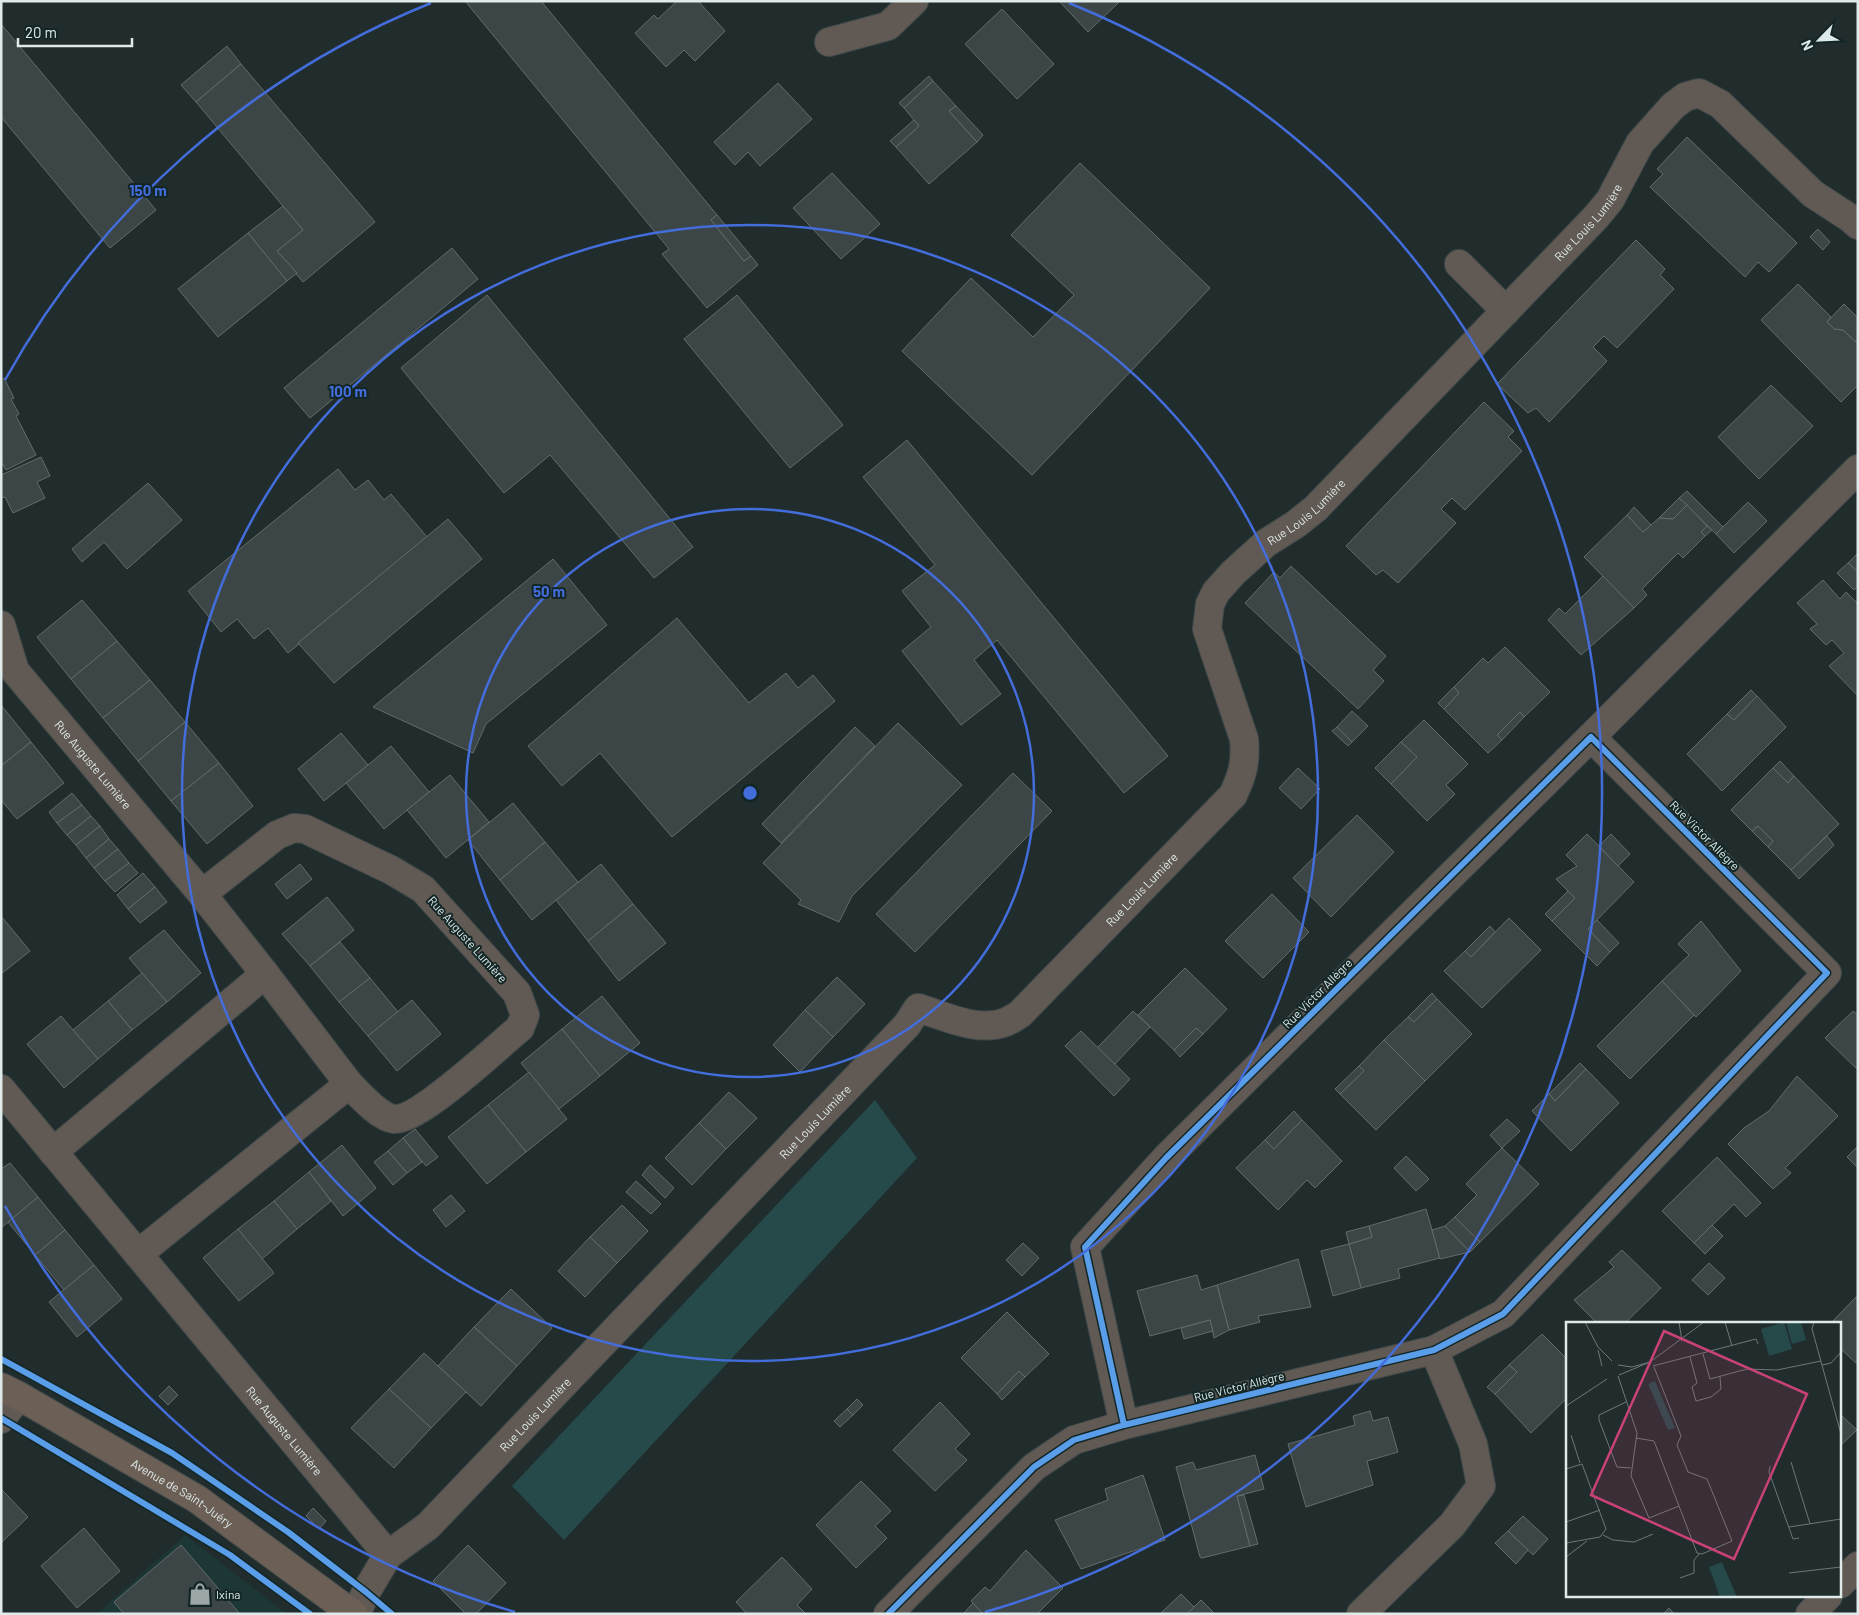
<svg xmlns="http://www.w3.org/2000/svg" width="1859" height="1615" viewBox="0 0 1859 1615" font-family="Barlow,sans-serif">
<style>
.built{fill:#1d3737}
.green{fill:#26494a}
.building{fill:#3d4646;stroke:#636c6c}
.lines{fill:none;stroke-linecap:round;stroke-linejoin:round}
.minor-casing{stroke:#404a4a;stroke-width:30}
.major-casing{stroke:#404a4a;stroke-width:30}
.minor{stroke:#615953;stroke-width:28}
.major{stroke:#6c5f56;stroke-width:28}
.cycleway-casing{stroke:#132626;stroke-width:9}
.cycleway{stroke:#5a9eea;stroke-width:6}
.ring{fill:none;stroke:#446ddc;stroke-width:2.5}
.labels{text-anchor:middle;dominant-baseline:central;stroke-width:4;stroke-linejoin:round;paint-order:stroke}
.street-label{font-size:12px;fill:#dfebeb;stroke:#132626}
.poi-label{font-size:12px;fill:#dfebeb;stroke:#132626;text-anchor:start}
.inset-road{fill:none;stroke:#6d7878;stroke-width:1}
.view{fill:#c84278;fill-opacity:0.15;stroke:#c84278;stroke-width:2.5}
.inset-edge{fill:none;stroke:#dfebeb;stroke-width:2.5}
.centre{fill:#446ddc;stroke:#132626;stroke-width:2.5}
.ring-label{font-size:15px;text-anchor:middle;font-weight:bold;fill:#446ddc;stroke:#132626;stroke-width:4;stroke-linejoin:round;paint-order:stroke}
</style>
<rect width="100%" height="100%" fill="#212c2c"/>
<polygon class="built" points="185,1535 287,1614 97,1614"/>
<polygon class="green" points="875,1100 917,1158 564,1540 512,1486"/>
<g class="building">
<polygon points="465,1 541,1 717,215 711,220 744,261 751,256 758,265 707,308 662,254 669,249"/>
<polygon points="677,1 698,1 725,31 695,61 684,50 666,67 635,33 654,15 658,19"/>
<polygon points="1059,1 1120,1 1088,32"/>
<polygon points="1002,9 1054,64 1017,99 965,44"/>
<polygon points="1,24 156,210 110,248 1,117"/>
<polygon points="227,46 241,64 196,102 181,85"/>
<polygon points="241,64 375,222 303,282 277,251 303,230 196,102"/>
<polygon points="929,76 933,81 904,108 899,103"/>
<polygon points="933,81 956,106 949,111 977,142 929,184 896,147 919,126 904,108"/>
<polygon points="778,83 812,119 760,166 748,152 735,165 714,142"/>
<polygon points="956,106 983,135 977,142 949,111"/>
<polygon points="914,120 919,126 896,147 890,141"/>
<polygon points="1687,137 1797,243 1769,272 1758,262 1745,277 1650,187 1663,174 1657,169"/>
<polygon points="1080,163 1210,288 1032,475 902,351 971,278 1033,337 1074,295 1011,235"/>
<polygon points="832,173 880,224 841,259 793,208"/>
<polygon points="283,206 303,230 277,251 297,273 287,281 248,233"/>
<polygon points="717,215 751,256 744,261 711,220"/>
<polygon points="1818,229 1830,242 1823,250 1810,237"/>
<polygon points="248,233 287,281 218,337 178,289"/>
<polygon points="1636,240 1665,269 1660,275 1674,289 1617,348 1604,336 1593,347 1607,361 1549,422 1536,408 1528,413 1497,384"/>
<polygon points="452,248 478,279 310,418 284,388"/>
<polygon points="1798,284 1831,317 1827,322 1834,329 1843,330 1858,344 1858,385 1841,402 1761,320"/>
<polygon points="487,295 693,547 654,578 550,455 504,493 401,368"/>
<polygon points="737,295 843,425 790,468 684,339"/>
<polygon points="1844,304 1858,318 1858,344 1843,330 1834,329 1827,322"/>
<polygon points="4,378 14,398 11,399 19,414 16,416 36,455 6,470 1,461 1,380"/>
<polygon points="1771,385 1813,426 1759,479 1718,437"/>
<polygon points="1484,402 1514,431 1508,437 1522,451 1465,510 1452,498 1441,509 1456,523 1398,583 1383,570 1376,575 1346,546"/>
<polygon points="907,440 1168,756 1124,793 997,640 974,660 1001,694 961,725 902,651 931,627 902,591 935,565 863,477"/>
<polygon points="41,457 50,476 37,482 45,498 13,513 5,497 1,498 1,475"/>
<polygon points="338,469 355,490 368,480 384,500 391,494 427,537 298,643 299,644 288,653 268,628 254,639 237,619 221,632 188,591"/>
<polygon points="148,483 182,520 127,569 104,542 82,562 72,549"/>
<polygon points="1687,491 1723,527 1716,534 1679,498"/>
<polygon points="1679,498 1687,505 1673,519 1659,518"/>
<polygon points="1748,502 1767,521 1734,553 1716,534"/>
<polygon points="1687,505 1707,526 1701,532 1705,536 1683,558 1678,553 1642,589 1647,595 1634,608 1584,557 1627,515 1643,532 1659,518 1673,519"/>
<polygon points="1634,507 1651,525 1643,532 1627,515"/>
<polygon points="448,519 482,559 334,683 298,643"/>
<polygon points="1707,526 1712,530 1705,536 1701,532"/>
<polygon points="1858,553 1858,572 1848,563"/>
<polygon points="553,559 607,625 486,724 473,753 373,707"/>
<polygon points="1848,563 1858,572 1858,586 1854,590 1837,573"/>
<polygon points="1291,566 1386,656 1373,670 1384,681 1358,709 1245,603 1274,572 1280,578"/>
<polygon points="1603,576 1634,608 1581,655 1548,620 1559,608 1565,614"/>
<polygon points="1823,580 1840,599 1846,592 1858,604 1858,696 1829,666 1844,653 1832,640 1826,645 1810,629 1817,624 1797,603"/>
<polygon points="82,600 117,641 71,679 37,637"/>
<polygon points="677,618 749,703 786,673 798,688 813,675 835,701 672,837 600,753 562,786 528,746"/>
<polygon points="117,641 150,680 103,718 71,679"/>
<polygon points="1505,647 1550,692 1524,717 1520,712 1497,735 1502,740 1488,753 1444,709 1459,693 1454,687 1483,658 1488,663"/>
<polygon points="150,680 185,722 138,761 103,718"/>
<polygon points="1454,687 1459,693 1444,709 1438,703"/>
<polygon points="1751,690 1757,696 1734,720 1727,714"/>
<polygon points="1757,696 1786,727 1722,791 1687,754 1727,714 1734,720"/>
<polygon points="1,705 31,742 1,766"/>
<polygon points="1352,711 1368,726 1352,742 1337,727"/>
<polygon points="1520,712 1524,717 1502,740 1497,735"/>
<polygon points="1424,720 1468,764 1446,785 1455,794 1427,821 1391,784 1417,757 1401,742"/>
<polygon points="185,722 219,763 171,801 138,761"/>
<polygon points="898,723 962,785 852,896 839,922 798,904 801,900 763,863"/>
<polygon points="855,727 875,746 781,843 762,824"/>
<polygon points="1337,727 1352,742 1348,746 1332,731"/>
<polygon points="341,733 368,765 324,801 298,769"/>
<polygon points="31,742 64,783 17,819 1,800 1,766"/>
<polygon points="1401,742 1417,757 1391,784 1375,768"/>
<polygon points="391,746 429,792 384,829 346,783"/>
<polygon points="1780,761 1794,776 1788,783 1773,768"/>
<polygon points="219,763 253,806 207,844 171,801"/>
<polygon points="1298,768 1320,789 1301,809 1279,788"/>
<polygon points="1773,768 1788,783 1794,776 1839,824 1791,870 1768,847 1773,841 1758,826 1752,831 1731,810"/>
<polygon points="1013,773 1052,811 915,952 876,914"/>
<polygon points="450,775 489,822 446,858 407,810"/>
<polygon points="72,793 82,805 57,823 49,812"/>
<polygon points="513,803 545,842 500,880 468,840"/>
<polygon points="82,805 91,816 67,835 57,823"/>
<polygon points="1357,815 1394,852 1331,917 1293,878"/>
<polygon points="91,816 100,826 76,845 67,835"/>
<polygon points="100,826 109,839 86,858 76,845"/>
<polygon points="1758,826 1773,841 1768,847 1752,831"/>
<polygon points="1587,834 1634,882 1588,929 1610,952 1597,966 1552,921 1575,898 1556,879 1577,866 1566,855"/>
<polygon points="1611,834 1630,854 1618,866 1599,846"/>
<polygon points="1827,836 1834,845 1799,879 1791,870"/>
<polygon points="109,839 118,849 94,868 86,858"/>
<polygon points="545,842 578,882 532,920 500,880"/>
<polygon points="118,849 129,863 105,881 94,868"/>
<polygon points="129,863 138,873 115,892 105,881"/>
<polygon points="300,864 312,879 287,899 275,884"/>
<polygon points="601,864 633,904 588,941 556,900"/>
<polygon points="143,873 155,887 128,909 117,895"/>
<polygon points="155,887 167,902 140,923 128,909"/>
<polygon points="1568,891 1575,898 1552,921 1545,914"/>
<polygon points="1272,894 1309,932 1263,978 1225,941"/>
<polygon points="327,897 354,930 310,966 282,934"/>
<polygon points="633,904 666,943 619,981 588,941"/>
<polygon points="1,916 30,951 1,974"/>
<polygon points="1509,918 1541,950 1482,1008 1444,971 1465,951 1471,957"/>
<polygon points="1597,920 1619,943 1610,952 1588,929"/>
<polygon points="1701,921 1741,971 1696,1017 1662,981 1689,955 1678,944"/>
<polygon points="1490,926 1495,932 1471,957 1465,951"/>
<polygon points="164,930 201,973 167,1002 129,958"/>
<polygon points="340,942 370,978 339,1002 310,966"/>
<polygon points="1185,968 1227,1009 1203,1034 1196,1028 1174,1050 1138,1015"/>
<polygon points="142,973 167,1002 132,1030 108,1001"/>
<polygon points="837,977 865,1004 833,1037 805,1010"/>
<polygon points="370,978 398,1012 368,1036 339,1002"/>
<polygon points="1662,981 1694,1015 1630,1079 1597,1046"/>
<polygon points="1432,993 1437,999 1414,1022 1408,1017"/>
<polygon points="602,996 640,1043 600,1076 562,1029"/>
<polygon points="1437,999 1472,1034 1425,1081 1384,1040 1408,1017 1414,1022"/>
<polygon points="412,1000 441,1034 397,1071 368,1036"/>
<polygon points="108,1001 132,1030 98,1059 73,1030"/>
<polygon points="805,1010 833,1037 800,1072 773,1045"/>
<polygon points="1133,1011 1150,1027 1115,1064 1097,1048"/>
<polygon points="1853,1011 1858,1015 1858,1070 1825,1038"/>
<polygon points="61,1016 98,1059 64,1088 27,1044"/>
<polygon points="1196,1028 1203,1034 1180,1057 1174,1050"/>
<polygon points="562,1029 600,1076 559,1109 521,1063"/>
<polygon points="1081,1031 1130,1079 1114,1096 1065,1046"/>
<polygon points="1384,1040 1425,1081 1376,1130 1340,1094 1364,1071 1359,1066"/>
<polygon points="1580,1063 1586,1069 1555,1101 1549,1094"/>
<polygon points="1359,1066 1364,1071 1340,1094 1335,1089"/>
<polygon points="1586,1069 1619,1103 1571,1151 1532,1111 1549,1094 1555,1101"/>
<polygon points="529,1072 567,1119 526,1152 488,1105"/>
<polygon points="1797,1076 1838,1116 1785,1168 1791,1173 1773,1189 1728,1144 1744,1128 1769,1111"/>
<polygon points="729,1092 757,1118 726,1149 699,1123"/>
<polygon points="488,1105 526,1152 487,1184 448,1137"/>
<polygon points="1294,1111 1302,1120 1274,1149 1265,1140"/>
<polygon points="1507,1119 1520,1131 1502,1148 1490,1135"/>
<polygon points="1302,1120 1342,1161 1315,1188 1307,1180 1278,1210 1236,1168 1265,1140 1274,1149"/>
<polygon points="699,1123 726,1149 692,1185 665,1158"/>
<polygon points="415,1129 438,1157 426,1166 403,1138"/>
<polygon points="403,1138 422,1162 407,1173 388,1151"/>
<polygon points="342,1145 376,1188 343,1216 309,1172"/>
<polygon points="1858,1146 1858,1168 1847,1157"/>
<polygon points="1502,1148 1539,1184 1480,1242 1455,1217 1477,1195 1466,1184"/>
<polygon points="388,1151 407,1173 393,1185 374,1162"/>
<polygon points="1406,1156 1429,1179 1416,1191 1394,1168"/>
<polygon points="1717,1157 1761,1203 1746,1217 1734,1204 1694,1243 1662,1211"/>
<polygon points="10,1163 38,1197 1,1228 1,1169"/>
<polygon points="650,1165 674,1188 665,1198 642,1175"/>
<polygon points="309,1172 331,1201 297,1229 274,1201"/>
<polygon points="636,1181 661,1204 651,1214 626,1192"/>
<polygon points="451,1195 465,1211 446,1227 433,1210"/>
<polygon points="38,1197 65,1230 35,1255 8,1222"/>
<polygon points="274,1201 297,1229 262,1259 238,1229"/>
<polygon points="622,1205 648,1231 617,1263 590,1237"/>
<polygon points="1426,1209 1440,1258 1398,1269 1400,1278 1361,1288 1349,1244 1372,1237 1369,1226"/>
<polygon points="1455,1217 1480,1242 1470,1252 1445,1226"/>
<polygon points="1712,1225 1723,1236 1705,1254 1694,1243"/>
<polygon points="1369,1226 1372,1237 1349,1244 1346,1232"/>
<polygon points="1445,1226 1470,1252 1440,1259 1432,1230"/>
<polygon points="238,1229 274,1273 239,1301 203,1258"/>
<polygon points="65,1230 94,1265 64,1290 35,1255"/>
<polygon points="590,1237 617,1263 585,1297 558,1271"/>
<polygon points="1023,1243 1039,1258 1022,1276 1006,1260"/>
<polygon points="1349,1244 1361,1288 1333,1296 1321,1251"/>
<polygon points="1622,1250 1661,1288 1624,1324 1598,1324 1574,1300 1614,1267 1609,1262"/>
<polygon points="1298,1259 1311,1307 1258,1316 1260,1322 1229,1330 1217,1285"/>
<polygon points="1709,1263 1725,1278 1708,1295 1692,1280"/>
<polygon points="94,1265 122,1299 77,1337 49,1302"/>
<polygon points="1197,1275 1201,1290 1217,1285 1229,1330 1214,1338 1210,1320 1150,1336 1137,1291"/>
<polygon points="511,1289 552,1328 517,1366 474,1327"/>
<polygon points="1858,1295 1858,1365 1840,1348 1840,1324 1830,1324"/>
<polygon points="1007,1312 1049,1354 1025,1377 1019,1371 997,1394 961,1358"/>
<polygon points="1210,1320 1213,1331 1184,1339 1181,1328"/>
<polygon points="474,1327 517,1366 481,1406 438,1366"/>
<polygon points="1542,1334 1568,1360 1568,1397 1531,1433 1495,1394 1517,1372 1509,1365"/>
<polygon points="424,1353 466,1392 431,1428 389,1389"/>
<polygon points="1509,1365 1517,1372 1495,1394 1487,1387"/>
<polygon points="1019,1371 1025,1377 1002,1400 997,1394"/>
<polygon points="169,1386 178,1395 168,1405 159,1396"/>
<polygon points="389,1389 431,1428 394,1468 351,1428"/>
<polygon points="857,1399 863,1405 853,1415 847,1409"/>
<polygon points="940,1402 970,1434 955,1449 967,1460 935,1491 893,1450"/>
<polygon points="847,1409 853,1415 840,1427 834,1421"/>
<polygon points="1370,1411 1373,1421 1388,1417 1398,1452 1367,1461 1373,1485 1306,1507 1288,1444 1355,1425 1353,1416"/>
<polygon points="1840,1414 1857,1430 1840,1446"/>
<polygon points="1255,1455 1264,1489 1237,1496 1250,1546 1202,1558 1200,1557 1176,1467 1193,1462 1196,1470"/>
<polygon points="1143,1475 1165,1540 1081,1569 1055,1520 1108,1500 1105,1489"/>
<polygon points="861,1481 891,1511 875,1526 887,1538 856,1568 816,1525"/>
<polygon points="1,1489 28,1517 1,1543"/>
<polygon points="1244,1495 1258,1544 1250,1546 1237,1496"/>
<polygon points="313,1508 326,1521 319,1529 306,1516"/>
<polygon points="1523,1516 1548,1539 1533,1555 1508,1531"/>
<polygon points="84,1528 120,1571 77,1608 41,1566"/>
<polygon points="1508,1531 1528,1550 1516,1564 1495,1543"/>
<polygon points="181,1545 211,1580 240,1614 124,1614 114,1602"/>
<polygon points="468,1545 506,1583 476,1614 466,1614 433,1581"/>
<polygon points="1026,1550 1063,1588 1037,1614 983,1614 971,1601 985,1587 990,1591"/>
<polygon points="782,1557 812,1589 797,1605 806,1614 747,1614 736,1602"/>
<polygon points="1181,1594 1194,1607 1187,1614 1160,1614"/>
<polygon points="1201,1600 1215,1614 1187,1614"/>
<polygon points="973,1603 983,1614 963,1614"/>
<polygon points="1669,1608 1674,1614 1663,1614"/>
</g>
<g class="lines">
<defs>
<g id="minor">
<polyline points="829,42 888,26 914,1"/>
<polyline points="1459,264 1506,311"/>
<path id="s1" d="M1 625 15 671 202 894 265 974 53 1152"/>
<polyline points="1591,737 1858,469"/>
<polyline points="265,974 349,1084"/>
<path id="s2" d="M1 1089 388 1555 366 1592 356 1614"/>
<path d="M138 1254 349 1084C360 1095 379 1117 394 1119 419 1121 498 1046 520 1028L525 1015 517 993 423 889 391 870 305 829 294 828 277 835 202 894"/>
<polyline points="1,1419 19,1396"/>
<path id="s3" d="M388 1555 428 1526 907 1025 918 1008C945 1016 978 1033 1006 1022 1011 1020 1015 1017 1020 1014L1233 795C1243 774 1246 762 1244 739L1207 629 1210 604 1216 592 1233 573 1266 543 1296 524 1316 508 1596 217 1610 200 1640 143 1673 106 1685 97 1699 93 1720 104 1813 194 1850 218 1858 225"/>
<polyline points="1840,1584 1858,1566"/>
<polyline points="888,1614 1034,1467 1074,1440 1124,1425 1434,1350 1503,1314 1827,973 1591,737 1166,1158 1085,1247 1124,1425"/>
<polyline points="1361,1614 1452,1525 1481,1486 1473,1444 1434,1350"/>
<polyline points="1810,1614 1828,1596"/>
</g>
<g id="major">
<path id="s4" d="M1 1387 19 1396 197 1499 353 1614"/>
</g>
</defs>
<use href="#minor" class="minor-casing"/>
<use href="#major" class="major-casing"/>
<use href="#minor" class="minor"/>
<use href="#major" class="major"/>
<defs>
<g id="cycleway">
<polyline points="1,1359 172,1453 288,1532 366,1592 392,1614"/>
<polyline points="1,1418 230,1555 310,1614"/>
<polyline points="888,1614 1034,1467 1074,1440 1124,1425 1434,1350 1503,1314 1827,973 1591,737 1166,1158 1085,1247 1124,1425"/>
</g>
</defs>
<use href="#cycleway" class="cycleway-casing"/>
<use href="#cycleway" class="cycleway"/>
</g>
<g class="ring">
<circle cx="750" cy="793" r="284"/>
<circle cx="750" cy="793" r="568"/>
<path d="M515 1612A852 852 0 0 1 5 1206M5 380A852 852 0 0 1 431 3M1069 3A852 852 0 0 1 985 1612"/>
</g>
<defs>
<symbol id="shop-bare" viewBox="-9 -9 18 18"><path d="M-5-2.5h2.3a2.7 3.5 0 0 1 5.4 0H5L5.5 6h-11ZM-1.5-2.5h3a1.5 2.3 0 0 0-3 0Z" fill="#9ca8a8" stroke="#132626" stroke-width="2.5" paint-order="stroke"/></symbol>
</defs>
<g fill-rule="evenodd">
<use href="#shop-bare" x="184" y="1578" width="32" height="32"/>
</g>
<g class="labels">
<g class="street-label">
<text stroke="none"><textPath href="#s3" startOffset="1914">Rue Louis Lumière</textPath></text>
<text stroke="none"><textPath href="#s3" startOffset="1509">Rue Louis Lumière</textPath></text>
<text stroke="none"><textPath href="#s1" startOffset="170">Rue Auguste Lumière</textPath></text>
<text transform="translate(1705 835) rotate(45)">Rue Victor Allègre</text>
<text stroke="none"><textPath href="#s3" startOffset="1044">Rue Louis Lumière</textPath></text>
<text transform="translate(468 939) rotate(48)">Rue Auguste Lumière</text>
<text transform="translate(1317 993) rotate(-45)">Rue Victor Allègre</text>
<text stroke="none"><textPath href="#s3" startOffset="609">Rue Louis Lumière</textPath></text>
<text transform="translate(1239 1386) rotate(-14)">Rue Victor Allègre</text>
<text stroke="none"><textPath href="#s3" startOffset="204">Rue Louis Lumière</textPath></text>
<text stroke="none"><textPath href="#s2" startOffset="444">Rue Auguste Lumière</textPath></text>
<text stroke="none"><textPath href="#s4" startOffset="210">Avenue de Saint-Juéry</textPath></text>
</g>
<g class="poi-label">
<text x="216" y="1594">Ixina</text>
</g>
</g>
<g transform="translate(1566 1322)">
<rect width="275" height="275" fill="#212c2c"/>
<path d="M218 0 226 27 203 34 195 7ZM220 0H235L240 18 226 22ZM89 59 109 106 102 108 82 62ZM156 240 171 275H154L143 245Z" fill="#26494a"/>
<path class="inset-road" d="M19 0 32 25 46 39M113 0 116 19M159 0 166 24M248 0 246 7 275 112M32 28 36 44M137 32 144 57 181 47 211 48 255 39M124 35 131 61 126 65 130 79 145 75 155 67 154 55M84 40 138 0M52 43 66 45 84 40 53 53M256 43 265 41 275 30M87 44 190 17 192 22M88 45 115 114 111 123 122 150 141 157 166 219 136 232 131 231 113 184M52 54 71 111 65 154 83 196 113 184 88 119 70 116M60 80 33 93V98L51 145 65 146M0 84 41 57M5 113 14 141M225 140 244 202M204 144 203 150 227 217 233 216M0 147 16 142 40 207 34 215 0 221M0 200 34 188M223 205 275 197M37 213 47 218 68 220 87 212M0 235 21 219M223 251 275 245M114 256 128 251V238L133 232"/>
<path class="view" d="M98 9 241 72 168 237 25 173Z"/>
<rect width="275" height="275" class="inset-edge"/>
</g>
<circle cx="750" cy="793" r="8" class="centre"/>
<g class="ring-label">
<text x="148" y="196">150 m</text>
<text x="348" y="397">100 m</text>
<text x="549" y="597">50 m</text>
</g>
<rect width="1859" height="1615" fill="none" stroke="#dfebeb" stroke-width="5"/>
<g transform="translate(1819 40) rotate(246)" stroke="#132626" stroke-width="4" paint-order="stroke">
<path d="M0-4L9 19L0 12L-9 19Z" fill="#dfebeb"/>
<text y="-8" font-size="14" font-weight="bold" text-anchor="middle" fill="#dfebeb">N</text>
</g>
<path d="M18 38v8h114v-8" fill="none" stroke="#dfebeb" stroke-width="2.5"/>
<text x="25" y="38" font-size="15" fill="#dfebeb" stroke="#132626" stroke-width="4" paint-order="stroke">20 m</text>
</svg>
